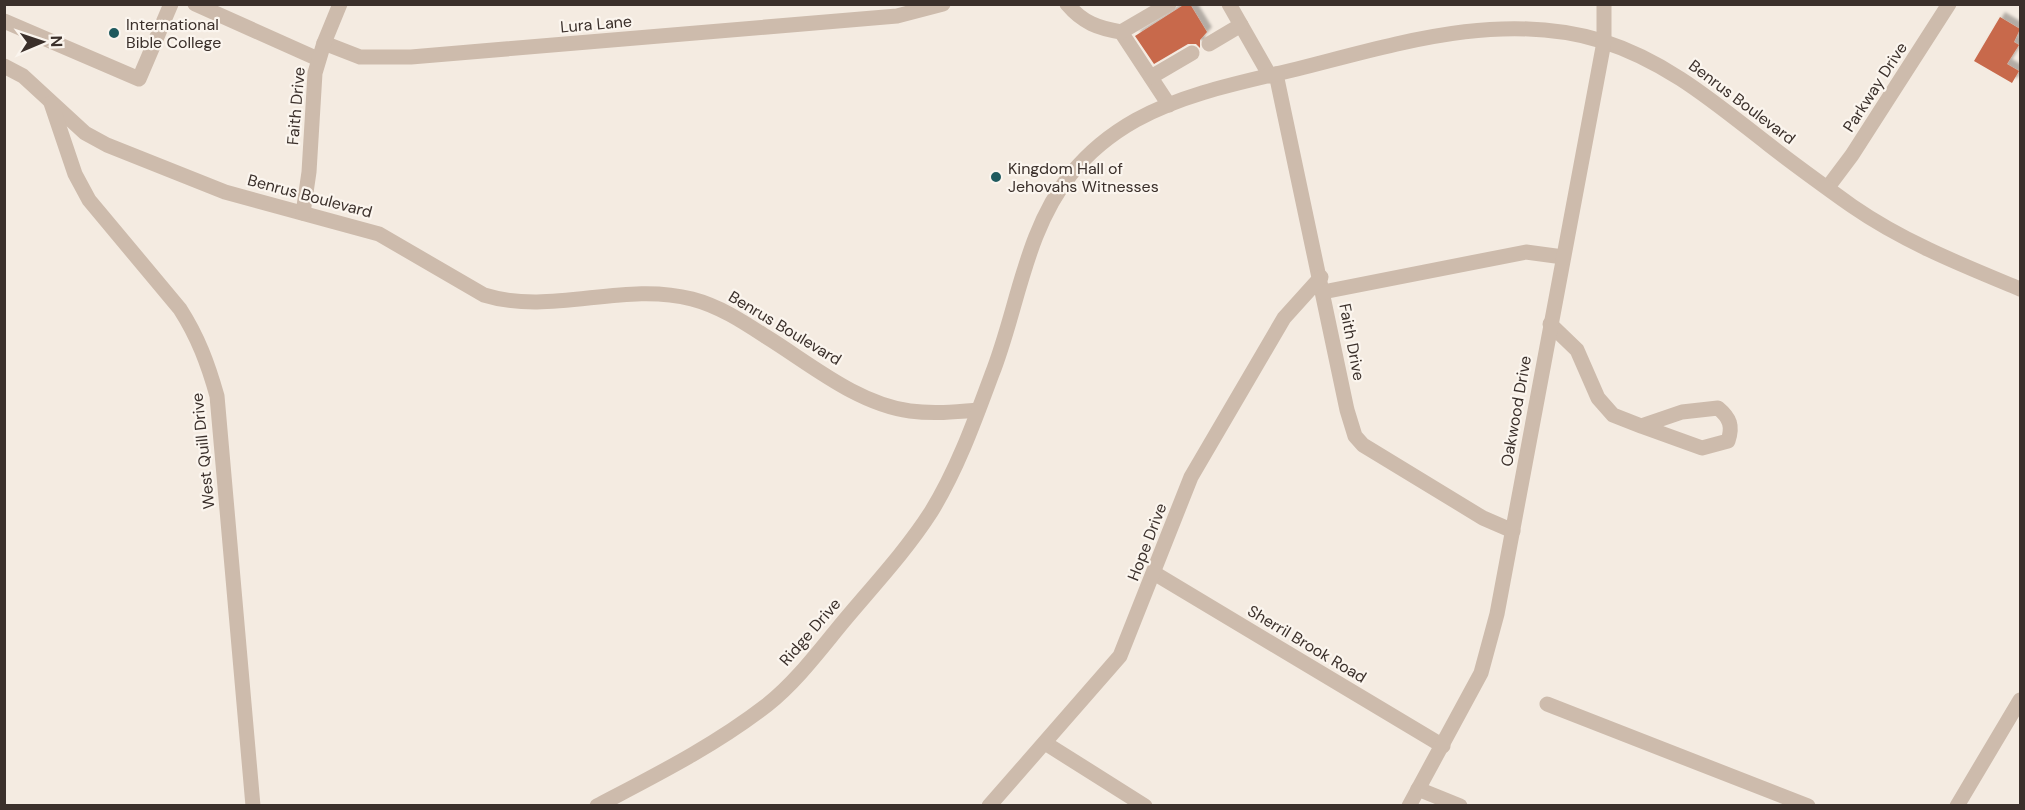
<svg xmlns="http://www.w3.org/2000/svg" width="2025" height="810" viewBox="0 0 2025 810" font-family="'DM Sans',sans-serif">
<style>
.building{fill:#c8694b;filter:url(#shadow)}
.lines{fill:none;stroke-linecap:round;stroke-linejoin:round}
.minor{stroke:#cdbbac;stroke-width:15}
.poi-dot{fill:#1f5a5e;stroke:#fbf5ee;stroke-width:2}
.labels{text-anchor:middle;dominant-baseline:central;stroke-width:4.5;stroke-linejoin:round;paint-order:stroke}
.poi-label{font-size:16px;fill:#3b302b;stroke:#fbf5ee;text-anchor:start}
.street-label{font-size:16px;fill:#3b302b;stroke:#fbf5ee}
</style>
<defs>
<filter id="shadow"><feDropShadow dx="5" dy="-5" stdDeviation="1.5" flood-color="#0004"/></filter>
</defs>
<rect width="100%" height="100%" fill="#f4ebe1"/>
<g class="building">
<polygon points="1185,4 1190,4 1207,32 1200,40 1200,48 1196,44 1188,44 1154,64 1135,36"/>
<polygon points="2000,17 2020,29 2014,42 2019,45 2007,64 2019,71 2012,83 1974,61"/>
</g>
<g class="lines">
<g class="minor">
<polyline points="195,4 318,59"/>
<path d="M1067 4C1083 23 1098 28 1121 32L1169 105"/>
<polyline points="1229,4 1270,76"/>
<polyline points="4,21 139,79 171,4"/>
<polyline points="1121,32 1169,4"/>
<polyline points="324,43 360,57 411,57 897,16 943,4"/>
<polyline points="1209,44 1241,25"/>
<path d="M4 66 23 76 85 133 107 145 225 192 379 234 484 295C552 316 623 281 692 299 719 306 742 321 765 336 809 363 857 404 910 411 933 414 955 412 978 410"/>
<polyline points="1276,74 1347,410 1355,436 1363,445 1483,518 1513,531"/>
<polyline points="1151,77 1192,53"/>
<path d="M51 103 75 174 89 200 180 309C198 337 208 364 217 396L253 806"/>
<polyline points="1828,187 1852,155 1949,4"/>
<polyline points="303,213 309,172 315,73 324,43 340,4"/>
<polyline points="1323,292 1526,252 1563,257"/>
<path d="M1550 324 1577 350 1598 398 1613 415 1641 426 1682 412 1718 408C1730 418 1733 426 1728 441L1702 448 1641 426"/>
<polyline points="1154,573 1443,746"/>
<polyline points="1547,704 1808,806"/>
<polyline points="1045,743 1145,806"/>
<polyline points="1418,789 1460,806"/>
<path d="M597 806C656 775 714 746 767 705 796 682 819 651 843 622 873 586 906 551 931 512 957 470 975 420 992 374 1018 308 1025 231 1071 174 1089 152 1111 134 1136 120 1185 93 1243 82 1297 69 1396 44 1501 10 1602 41 1668 62 1715 103 1768 144 1796 166 1824 186 1852 206 1904 242 1962 265 2020 289"/>
<polyline points="989,806 1120,656 1191,477 1284,318 1321,277"/>
<polyline points="1409,806 1481,673 1497,614 1604,42 1604,4"/>
<polyline points="1957,806 2020,700"/>
</g>
</g>
<g class="poi-dot">
<circle cx="114" cy="33" r="6"/>
<circle cx="996" cy="177" r="6"/>
</g>
<g class="labels">
<g class="poi-label">
<text x="126" y="24">International<tspan x="126" dy="18">Bible College</tspan></text>
<text x="1008" y="168">Kingdom Hall of<tspan x="1008" dy="18">Jehovahs Witnesses</tspan></text>
</g>
<g class="street-label">
<text transform="translate(596 24) rotate(-5)">Lura Lane</text>
<text transform="translate(1875 87) rotate(-57)">Parkway Drive</text>
<text transform="translate(1742 102) rotate(37)">Benrus Boulevard</text>
<text transform="translate(296 106) rotate(-85)">Faith Drive</text>
<text transform="translate(310 196) rotate(15)">Benrus Boulevard</text>
<text transform="translate(785 328) rotate(31)">Benrus Boulevard</text>
<text transform="translate(1352 342) rotate(79)">Faith Drive</text>
<text transform="translate(1516 411) rotate(-80)">Oakwood Drive</text>
<text transform="translate(203 451) rotate(-96)">West Quill Drive</text>
<text transform="translate(1147 542) rotate(-69)">Hope Drive</text>
<text transform="translate(810 632) rotate(-49)">Ridge Drive</text>
<text transform="translate(1307 644) rotate(31)">Sherril Brook Road</text>
</g>
</g>
<rect width="2025" height="810" fill="none" stroke="#3b302b" stroke-width="12"/>
<g transform="translate(42 42) rotate(88)" stroke="#fbf5ee" stroke-width="4.5" paint-order="stroke">
<path d="M0-4.5L10 22L0 15L-10 22Z" fill="#3b302b"/>
<text y="-9" font-size="16" font-weight="bold" text-anchor="middle" fill="#3b302b">N</text>
</g>
</svg>
